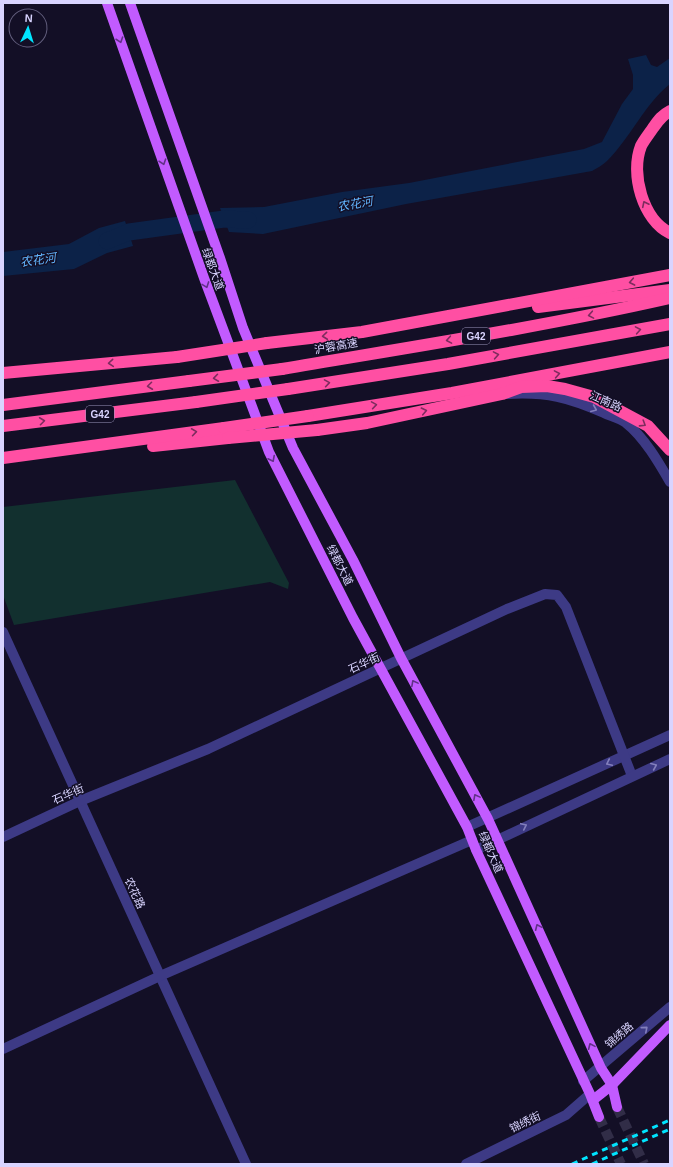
<svg xmlns="http://www.w3.org/2000/svg" width="673" height="1167" viewBox="0 0 673 1167" font-family="Arial,'Noto Sans SC',sans-serif">
<style>
.green{fill:#12302f}
.water{fill:#0c2248}
.lines{fill:none;stroke-linecap:round;stroke-linejoin:round}
.river{stroke:#0c2248;stroke-width:17}
.major-tunnel{stroke:#312d47;stroke-width:10;stroke-dasharray:10 5;stroke-linecap:butt}
.minor{stroke:#3d3a85;stroke-width:10}
.major{stroke:#c25bff;stroke-width:10}
.highway{stroke:#ff4fa3;stroke-width:12}
.rail{stroke:#00e5ff;stroke-width:3;stroke-dasharray:6 5;stroke-linecap:butt}
.highway-bridge{stroke:#ff4fa3;stroke-width:12}
.oneway{stroke:#623188}
.oneway2{stroke:#7d2c5e}
.oneway3{stroke:#837fbc}
.labels{text-anchor:middle;dominant-baseline:central;stroke-width:3;stroke-linejoin:round;paint-order:stroke}
.shield{fill:#130f26;stroke:#9e99be;stroke-width:1}
.shield-label{font-size:10px;font-weight:bold;fill:#d9d4ff}
.street-label{font-size:11px;fill:#d9d4ff;stroke:#130f26}
.water-label{font-size:12px;font-style:italic;fill:#62b6ff;stroke:#130f26}
</style>
<rect width="100%" height="100%" fill="#130f26"/>
<polygon class="green" points="235,480 289,583 288,589 270,582 14,625 3,595 3,507"/>
<g class="water">
<path d="M646 55 651 65 657 67 670 58V84C644 105 631 137 607 161 603 165 597 168 592 171L406 204 263 234 229 232 220 208 264 207 342 192 409 183 584 149 602 142 622 104 633 89V75L628 59Z"/>
<polygon points="125,221 133,246 107,253 74,269 3,276 3,252 69,244 99,228"/>
</g>
<g class="lines">
<polyline class="river" points="107,241 129,232 224,219 248,220"/>
<g class="major-tunnel">
<polyline points="617,1107 644,1164"/>
<polyline points="599,1117 621,1164"/>
</g>
<g class="minor">
<path d="M508 394C547 392 568 397 604 413 610 416 620 418 626 423 644 437 659 463 670 482"/>
<polyline points="3,632 246,1164"/>
<polyline points="467,827 670,735"/>
<polyline points="3,837 80,801 208,749 507,609 545,594 557,595 566,607 632,776"/>
<polyline points="476,850 670,759"/>
<polyline points="3,1049 160,976 472,840"/>
<polyline points="583,1081 670,1007"/>
<polyline points="466,1164 566,1115 590,1094"/>
</g>
<g class="major">
<polyline points="107,3 204,278 269,452 353,618 467,827 476,850 590,1094 599,1117"/>
<polyline points="130,3 220,258 243,328 293,448 353,560 401,658 488,819 601,1068 612,1085 617,1107"/>
<polyline points="593,1100 612,1085 670,1025"/>
</g>
<g class="highway">
<path d="M670 111C662 115 658 121 653 128 649 134 644 140 641 146 630 174 643 220 670 233"/>
<polyline points="538,307 670,290"/>
<polyline points="267,343 362,332 670,275"/>
<path d="M282 369C411 347 542 327 670 298"/>
<polyline points="3,373 177,357"/>
<polyline points="288,389 448,364 670,324"/>
<polyline points="3,405 189,381"/>
<polyline points="308,416 452,393 670,352"/>
<polyline points="3,426 196,402"/>
<polyline points="317,430 367,423 502,394 521,387 547,386 565,389 594,397 648,426 670,450"/>
<polyline points="153,446 228,438"/>
<polyline points="3,458 224,428"/>
</g>
<g class="rail">
<polyline points="572,1164 670,1120"/>
<polyline points="592,1164 670,1129"/>
</g>
<g class="highway-bridge">
<polyline points="177,357 267,343"/>
<polyline points="189,381 282,369"/>
<polyline points="196,402 288,389"/>
<polyline points="224,428 308,416"/>
<polyline points="228,438 317,430"/>
</g>
</g>
<defs><path id="oneway-chevron" d="M-2-3.5L2.5 0L-2 3.5" fill="none" stroke-width="1.6" stroke-linecap="round" stroke-linejoin="round"/></defs>
<g class="oneway">
<use href="#oneway-chevron" transform="translate(120 40) rotate(71)"/>
<use href="#oneway-chevron" transform="translate(163 162) rotate(71)"/>
<use href="#oneway-chevron" transform="translate(206 285) rotate(70)"/>
<use href="#oneway-chevron" transform="translate(272 459) rotate(63)"/>
<use href="#oneway-chevron" transform="translate(414 683) rotate(-118)"/>
<use href="#oneway-chevron" transform="translate(476 797) rotate(-118)"/>
<use href="#oneway-chevron" transform="translate(538 927) rotate(-114)"/>
<use href="#oneway-chevron" transform="translate(591 1046) rotate(-114)"/>
</g>
<g class="oneway2">
<use href="#oneway-chevron" transform="translate(645 204) rotate(-116)"/>
<use href="#oneway-chevron" transform="translate(632 282) rotate(169)"/>
<use href="#oneway-chevron" transform="translate(591 315) rotate(170)"/>
<use href="#oneway-chevron" transform="translate(638 330) rotate(-10)"/>
<use href="#oneway-chevron" transform="translate(325 336) rotate(174)"/>
<use href="#oneway-chevron" transform="translate(449 340) rotate(170)"/>
<use href="#oneway-chevron" transform="translate(496 355) rotate(-10)"/>
<use href="#oneway-chevron" transform="translate(111 363) rotate(175)"/>
<use href="#oneway-chevron" transform="translate(557 374) rotate(-10)"/>
<use href="#oneway-chevron" transform="translate(216 378) rotate(172)"/>
<use href="#oneway-chevron" transform="translate(327 383) rotate(-9)"/>
<use href="#oneway-chevron" transform="translate(150 386) rotate(173)"/>
<use href="#oneway-chevron" transform="translate(374 405) rotate(-9)"/>
<use href="#oneway-chevron" transform="translate(424 411) rotate(-12)"/>
<use href="#oneway-chevron" transform="translate(42 421) rotate(-7)"/>
<use href="#oneway-chevron" transform="translate(643 424) rotate(32)"/>
<use href="#oneway-chevron" transform="translate(194 432) rotate(-8)"/>
</g>
<g class="oneway3">
<use href="#oneway-chevron" transform="translate(594 409) rotate(23)"/>
<use href="#oneway-chevron" transform="translate(609 763) rotate(155)"/>
<use href="#oneway-chevron" transform="translate(654 766) rotate(-23)"/>
<use href="#oneway-chevron" transform="translate(524 826) rotate(-25)"/>
<use href="#oneway-chevron" transform="translate(645 1029) rotate(-41)"/>
</g>
<g class="labels">
<g class="shield">
<rect x="462" y="328" width="28" height="16" rx="3"/>
<rect x="86" y="406" width="28" height="16" rx="3"/>
</g>
<g class="shield-label">
<text x="476" y="336">G42</text>
<text x="100" y="414">G42</text>
</g>
<g class="street-label">
<text transform="translate(213 269) rotate(70)">绿都大道</text>
<text transform="translate(336 346) rotate(-10)">沪蓉高速</text>
<text transform="translate(606 401) rotate(24)">江南路</text>
<text transform="translate(340 565) rotate(63)">绿都大道</text>
<text transform="translate(364 663) rotate(-25)">石华街</text>
<text transform="translate(68 794) rotate(-24)">石华街</text>
<text transform="translate(491 852) rotate(66)">绿都大道</text>
<text transform="translate(135 893) rotate(65)">农花路</text>
<text transform="translate(619 1035) rotate(-41)">锦绣路</text>
<text transform="translate(525 1122) rotate(-26)">锦绣街</text>
</g>
<g class="water-label">
<text transform="translate(355 204) rotate(-10)">农花河</text>
<text transform="translate(38 260) rotate(-8)">农花河</text>
</g>
</g>
<rect width="673" height="1167" fill="none" stroke="#d9d4ff" stroke-width="8"/>
<g transform="translate(28 28) rotate(4)"><circle r="19" fill="#130f26" stroke="#625e7d"/>
<path d="M0-3L7 15L0 10L-7 15Z" fill="#00e5ff"/>
<text y="-6" font-size="11" font-weight="bold" text-anchor="middle" fill="#d9d4ff">N</text>
</g>
</svg>
